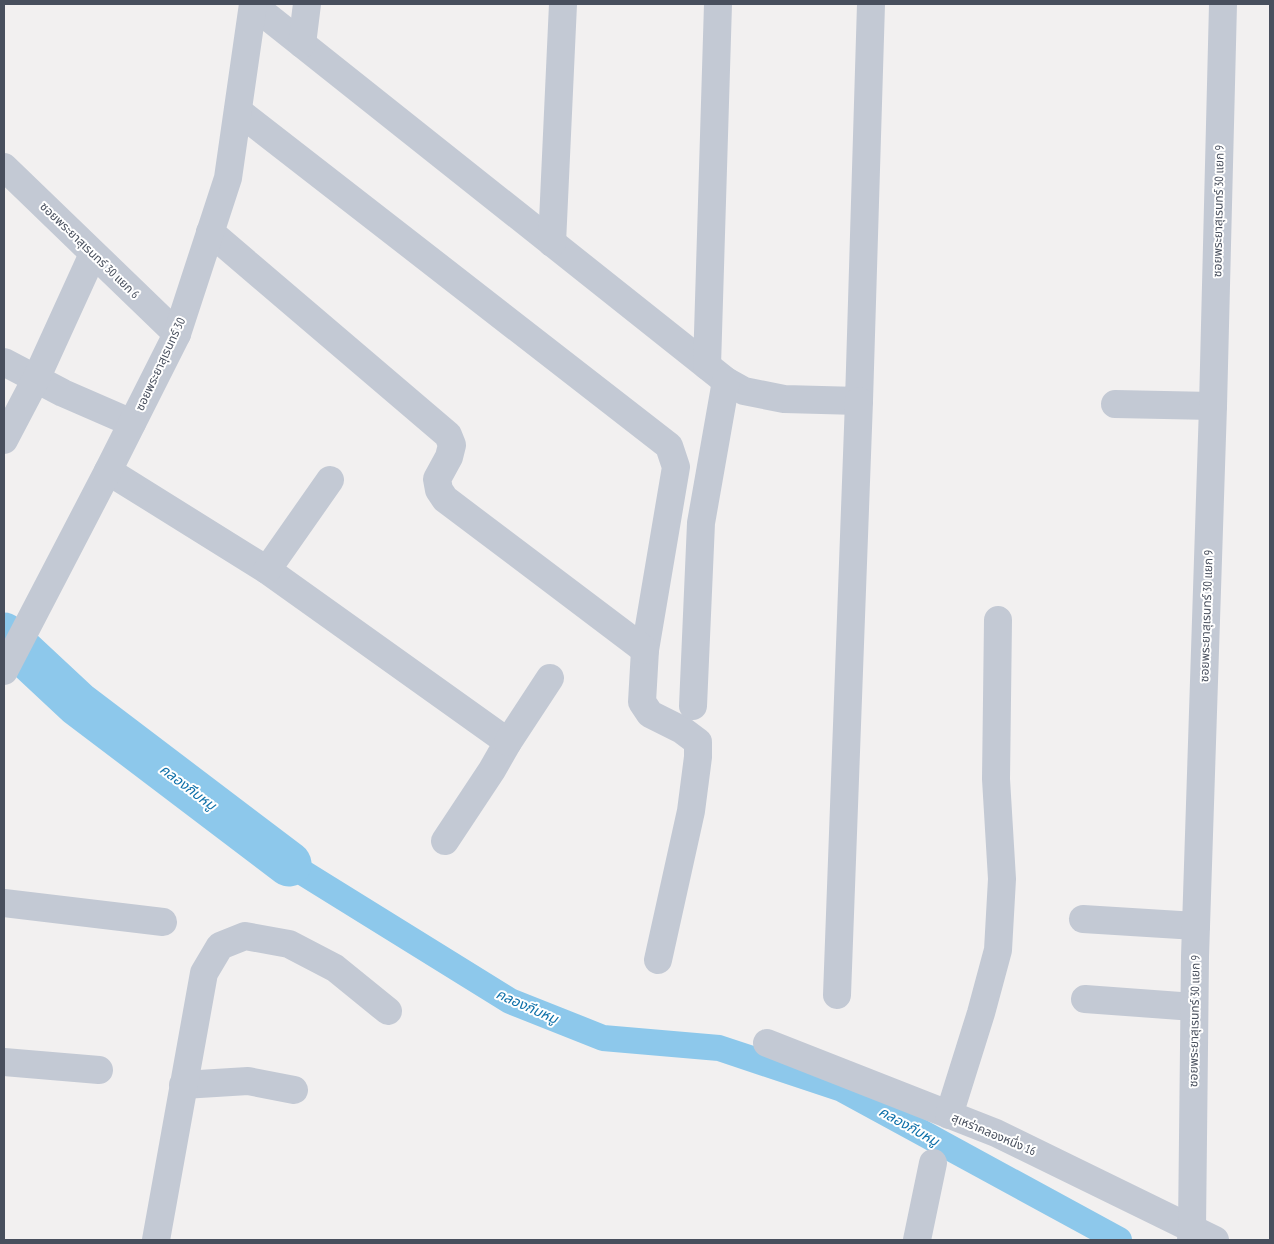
<svg xmlns="http://www.w3.org/2000/svg" width="1274" height="1244" viewBox="0 0 1274 1244" font-family="'PT Sans Narrow','Noto Sans Thai',sans-serif">
<style>
.lines{fill:none;stroke-linecap:round;stroke-linejoin:round}
.canal{stroke:#8dc8eb;stroke-width:26}
.river{stroke:#8dc8eb;stroke-width:45}
.minor{stroke:#c3c9d4;stroke-width:28}
.labels{text-anchor:middle;dominant-baseline:central;stroke-width:4;stroke-linejoin:round;paint-order:stroke}
.street-label{font-size:12px;fill:#484f5d;stroke:#fff}
.water-label{font-size:14px;font-style:italic;fill:#0e70a9;stroke:#fff}
</style>
<rect width="100%" height="100%" fill="#f2f0f0"/>
<g class="lines">
<polyline class="canal" points="289,864 510,1001 603,1038 719,1048 842,1089 1119,1240"/>
<polyline class="river" points="4,635 78,704 289,864"/>
<g class="minor">
<polyline points="253,5 726,381 744,391 784,399 859,401 871,4"/>
<polyline points="302,44 307,4"/>
<polyline points="238,111 669,446 676,467 645,650 642,702 650,714 682,730 698,742 698,757 691,811 658,960"/>
<polyline points="4,167 177,334"/>
<polyline points="210,232 448,435 452,445 449,457 437,479 439,490 445,499 645,650"/>
<polyline points="552,243 563,4"/>
<polyline points="4,362 63,393 132,423"/>
<polyline points="707,366 718,4"/>
<polyline points="1115,404 1213,406"/>
<polyline points="4,440 36,379 93,254"/>
<polyline points="108,471 267,570 508,742 492,770 445,841"/>
<polyline points="267,570 330,480"/>
<polyline points="4,671 108,471 177,334 228,178 253,4"/>
<polyline points="693,706 701,523 726,381"/>
<polyline points="508,742 550,678"/>
<polyline points="4,903 163,922"/>
<polyline points="1083,919 1196,926"/>
<polyline points="837,995 859,401"/>
<polyline points="1085,999 1194,1007"/>
<polyline points="767,1043 996,1133 1215,1240"/>
<polyline points="4,1062 99,1070"/>
<polyline points="183,1085 248,1081 294,1090"/>
<polyline points="949,1115 981,1013 998,950 1002,879 996,779 998,620"/>
<polyline points="156,1240 204,973 220,946 245,936 289,944 335,968 388,1011"/>
<polyline points="917,1240 933,1163"/>
<polyline points="1191,1240 1192,1229 1195,957 1213,406 1223,4"/>
</g>
</g>
<g class="labels">
<g class="street-label">
<text transform="translate(1218 211) rotate(-89)">ซอยพระยาสุเรนทร์ 30 แยก 9</text>
<text transform="translate(90 250) rotate(44)">ซอยพระยาสุเรนทร์ 30 แยก 6</text>
<text transform="translate(160 364) rotate(-65)">ซอยพระยาสุเรนทร์ 30</text>
<text transform="translate(1206 616) rotate(-88)">ซอยพระยาสุเรนทร์ 30 แยก 9</text>
<text transform="translate(1194 1021) rotate(-89)">ซอยพระยาสุเรนทร์ 30 แยก 9</text>
<text transform="translate(994 1134) rotate(23)">สุเหร่าคลองหนึ่ง 16</text>
</g>
<g class="water-label">
<text transform="translate(188 787) rotate(37)">คลองกีบหมู</text>
<text transform="translate(527 1006) rotate(24)">คลองกีบหมู</text>
<text transform="translate(909 1126) rotate(29)">คลองกีบหมู</text>
</g>
</g>
<rect width="1274" height="1244" fill="none" stroke="#484f5d" stroke-width="10"/>
</svg>
